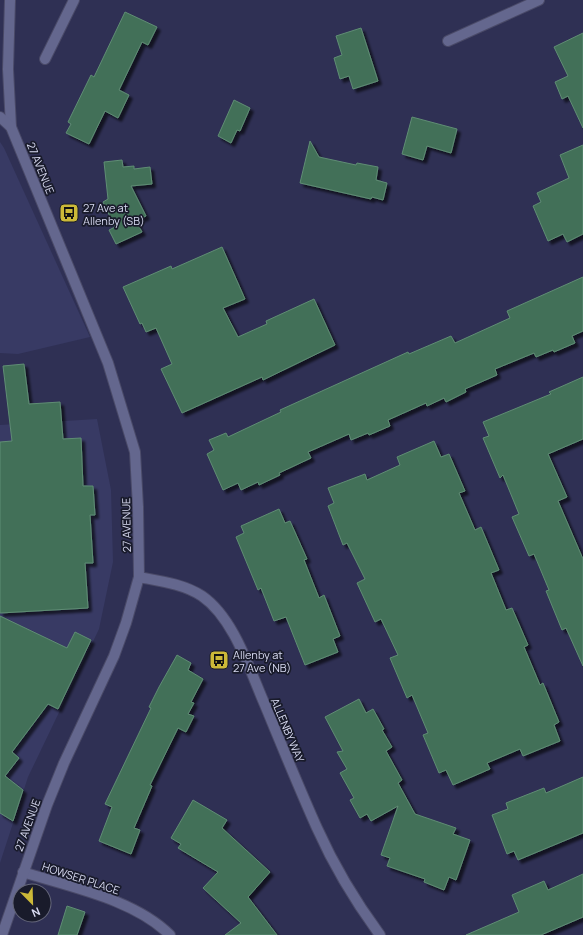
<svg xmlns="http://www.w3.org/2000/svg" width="583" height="935" viewBox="0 0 583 935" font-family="Manrope,sans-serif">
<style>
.built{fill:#383a64}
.building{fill:#437058;stroke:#5f8d74;filter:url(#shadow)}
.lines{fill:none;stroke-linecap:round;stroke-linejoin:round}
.street-casing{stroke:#4a4a68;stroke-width:12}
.secondary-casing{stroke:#4a4a68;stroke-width:12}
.street{stroke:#64678e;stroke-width:10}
.secondary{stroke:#64678e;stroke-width:10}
.labels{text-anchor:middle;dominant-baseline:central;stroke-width:3.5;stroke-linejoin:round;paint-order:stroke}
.street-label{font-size:11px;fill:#d8daf1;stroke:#191b2b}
.poi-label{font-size:11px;fill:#d8daf1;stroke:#191b2b;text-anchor:start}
</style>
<defs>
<filter id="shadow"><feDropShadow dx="3.5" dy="3.5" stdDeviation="1" flood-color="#0009"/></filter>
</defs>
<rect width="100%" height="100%" fill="#2f3054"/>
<g class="built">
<polygon points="0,142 4,148 90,337 18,354 0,353"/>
<polygon points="97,419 111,490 113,562 99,629 28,777 0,863 0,425"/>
</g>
<g class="building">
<polygon points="125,12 157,27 148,45 142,42 119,90 129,95 118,118 105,111 89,144 66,133 71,124 68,122 91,75 94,77"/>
<polygon points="361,28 378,81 353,89 349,76 340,79 334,58 342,55 336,36"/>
<polygon points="583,33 583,128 568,96 562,99 555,82 568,76 554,47"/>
<polygon points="234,100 250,108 240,131 237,130 231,143 218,136"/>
<polygon points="412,117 457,129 451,153 427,146 423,160 402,154"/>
<polygon points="310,141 319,157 356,165 357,163 378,167 376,180 387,183 383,200 372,197 371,199 300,183"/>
<polygon points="583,145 583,234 567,242 563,234 548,241 533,206 541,202 537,193 569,178 560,155"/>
<polygon points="122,160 123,167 134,166 134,169 150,167 152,184 131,186 146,216 136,221 142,232 116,244 109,230 115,227 103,202 108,199 104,162"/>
<polygon points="222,247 245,299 223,308 238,337 267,324 266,321 314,299 335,345 263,380 262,377 182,413 161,369 172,364 156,328 146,332 142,323 140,324 123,287 171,266 172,269"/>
<polygon points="583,277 583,331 572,336 575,343 554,352 553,350 536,357 534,353 495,369 497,375 465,389 466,392 446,402 444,398 427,406 426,403 388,420 390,426 369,435 368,433 351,440 349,434 308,452 311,458 279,473 280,475 259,485 258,482 241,490 238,483 223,490 207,454 214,450 209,440 226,433 228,437 281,412 280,410 408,352 409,354 451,336 455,343 510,318 507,311"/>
<polygon points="24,364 29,404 60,402 63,439 81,438 83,486 93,486 95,515 90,515 93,563 85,563 88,608 0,613 0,442 12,441 3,366"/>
<polygon points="583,377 583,439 548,454 567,497 558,501 583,559 583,666 566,628 562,630 546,591 549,590 534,554 529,556 512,517 519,514 503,475 500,478 483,438 489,436 483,422 551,394 549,392"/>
<polygon points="434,441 441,457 449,454 465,491 459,493 475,530 481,527 499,570 491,573 506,610 512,608 528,645 524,647 540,685 543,683 559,722 554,725 560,741 523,756 520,749 487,763 490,769 453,785 446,770 439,773 423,735 428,733 412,695 407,698 390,658 398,655 381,619 375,622 357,583 365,579 347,543 343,545 328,506 334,503 328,488 365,474 367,480 400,465 397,457"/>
<polygon points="279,509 285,523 290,521 307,559 304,560 319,598 324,595 340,636 333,639 338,652 305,665 286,617 274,621 261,588 258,590 236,537 244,533 241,526"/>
<polygon points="0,616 67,648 75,632 91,640 58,709 48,704 12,752 19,758 5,776 23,790 13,821 0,813"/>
<polygon points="177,655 191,663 188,670 203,679 191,702 194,703 188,714 194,716 186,732 178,728 150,785 152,786 134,828 140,830 131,854 99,841 112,807 105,804 151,708 149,707 159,687"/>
<polygon points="359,699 366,713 373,709 384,729 382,730 392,747 386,751 402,780 398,783 415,814 456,828 453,834 470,840 456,880 449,877 444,890 424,882 425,879 387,866 390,858 381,855 398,806 371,821 367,814 360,818 350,800 354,798 340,773 347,769 337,752 343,751 325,717"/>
<polygon points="583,777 583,833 518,860 514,851 507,854 492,815 508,809 506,803 544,788 546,793"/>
<polygon points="193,800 227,820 222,828 270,872 248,897 277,935 225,935 241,923 203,888 218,872 178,848 181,844 171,838"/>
<polygon points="583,874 583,917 541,935 466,935 519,912 512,895 544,881 548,890"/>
<polygon points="67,906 85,912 77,935 58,935"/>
</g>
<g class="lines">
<defs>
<g id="street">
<polyline points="448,41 539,0"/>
<polyline points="45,59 74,0"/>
<path d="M23 872C70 887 134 899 170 935"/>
<polyline points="2,935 47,805 64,763 114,656 126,623 139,577"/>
</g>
<g id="secondary">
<polyline points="10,0 8,69 11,127"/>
<path d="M0 117 11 127 108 363 135 452 138 507 139 577C160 581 184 584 202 596 234 618 250 671 265 705 282 746 299 788 317 828 334 866 355 901 380 935"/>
</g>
</defs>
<use href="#street" class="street-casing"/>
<use href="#secondary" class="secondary-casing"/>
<use href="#street" class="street"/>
<use href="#secondary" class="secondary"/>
</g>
<defs>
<symbol id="bus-square" viewBox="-11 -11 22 22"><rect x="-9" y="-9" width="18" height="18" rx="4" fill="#ccb938" stroke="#191b2b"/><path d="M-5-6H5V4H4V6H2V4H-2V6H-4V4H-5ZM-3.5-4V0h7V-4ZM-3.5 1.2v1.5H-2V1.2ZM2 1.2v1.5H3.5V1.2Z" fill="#111"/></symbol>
</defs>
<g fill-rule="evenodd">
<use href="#bus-square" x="58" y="202" width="22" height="22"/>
<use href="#bus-square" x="208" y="649" width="22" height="22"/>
</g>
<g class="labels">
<g class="street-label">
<text transform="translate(41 168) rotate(68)">27 AVENUE</text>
<text transform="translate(126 525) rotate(-91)">27 AVENUE</text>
<text transform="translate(288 730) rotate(67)">ALLENBY WAY</text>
<text transform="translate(27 825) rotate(-70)">27 AVENUE</text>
<text transform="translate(81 878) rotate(18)">HOWSER PLACE</text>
</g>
<g class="poi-label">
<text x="83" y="207">27 Ave at<tspan x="83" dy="13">Allenby (SB)</tspan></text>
<text x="233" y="654">Allenby at<tspan x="233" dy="13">27 Ave (NB)</tspan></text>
</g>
</g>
<g transform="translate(32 903) rotate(157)"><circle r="19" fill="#191b2b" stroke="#65677a"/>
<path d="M0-3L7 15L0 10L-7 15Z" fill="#ccb938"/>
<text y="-6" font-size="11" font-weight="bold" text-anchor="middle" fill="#d8daf1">N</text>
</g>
</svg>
